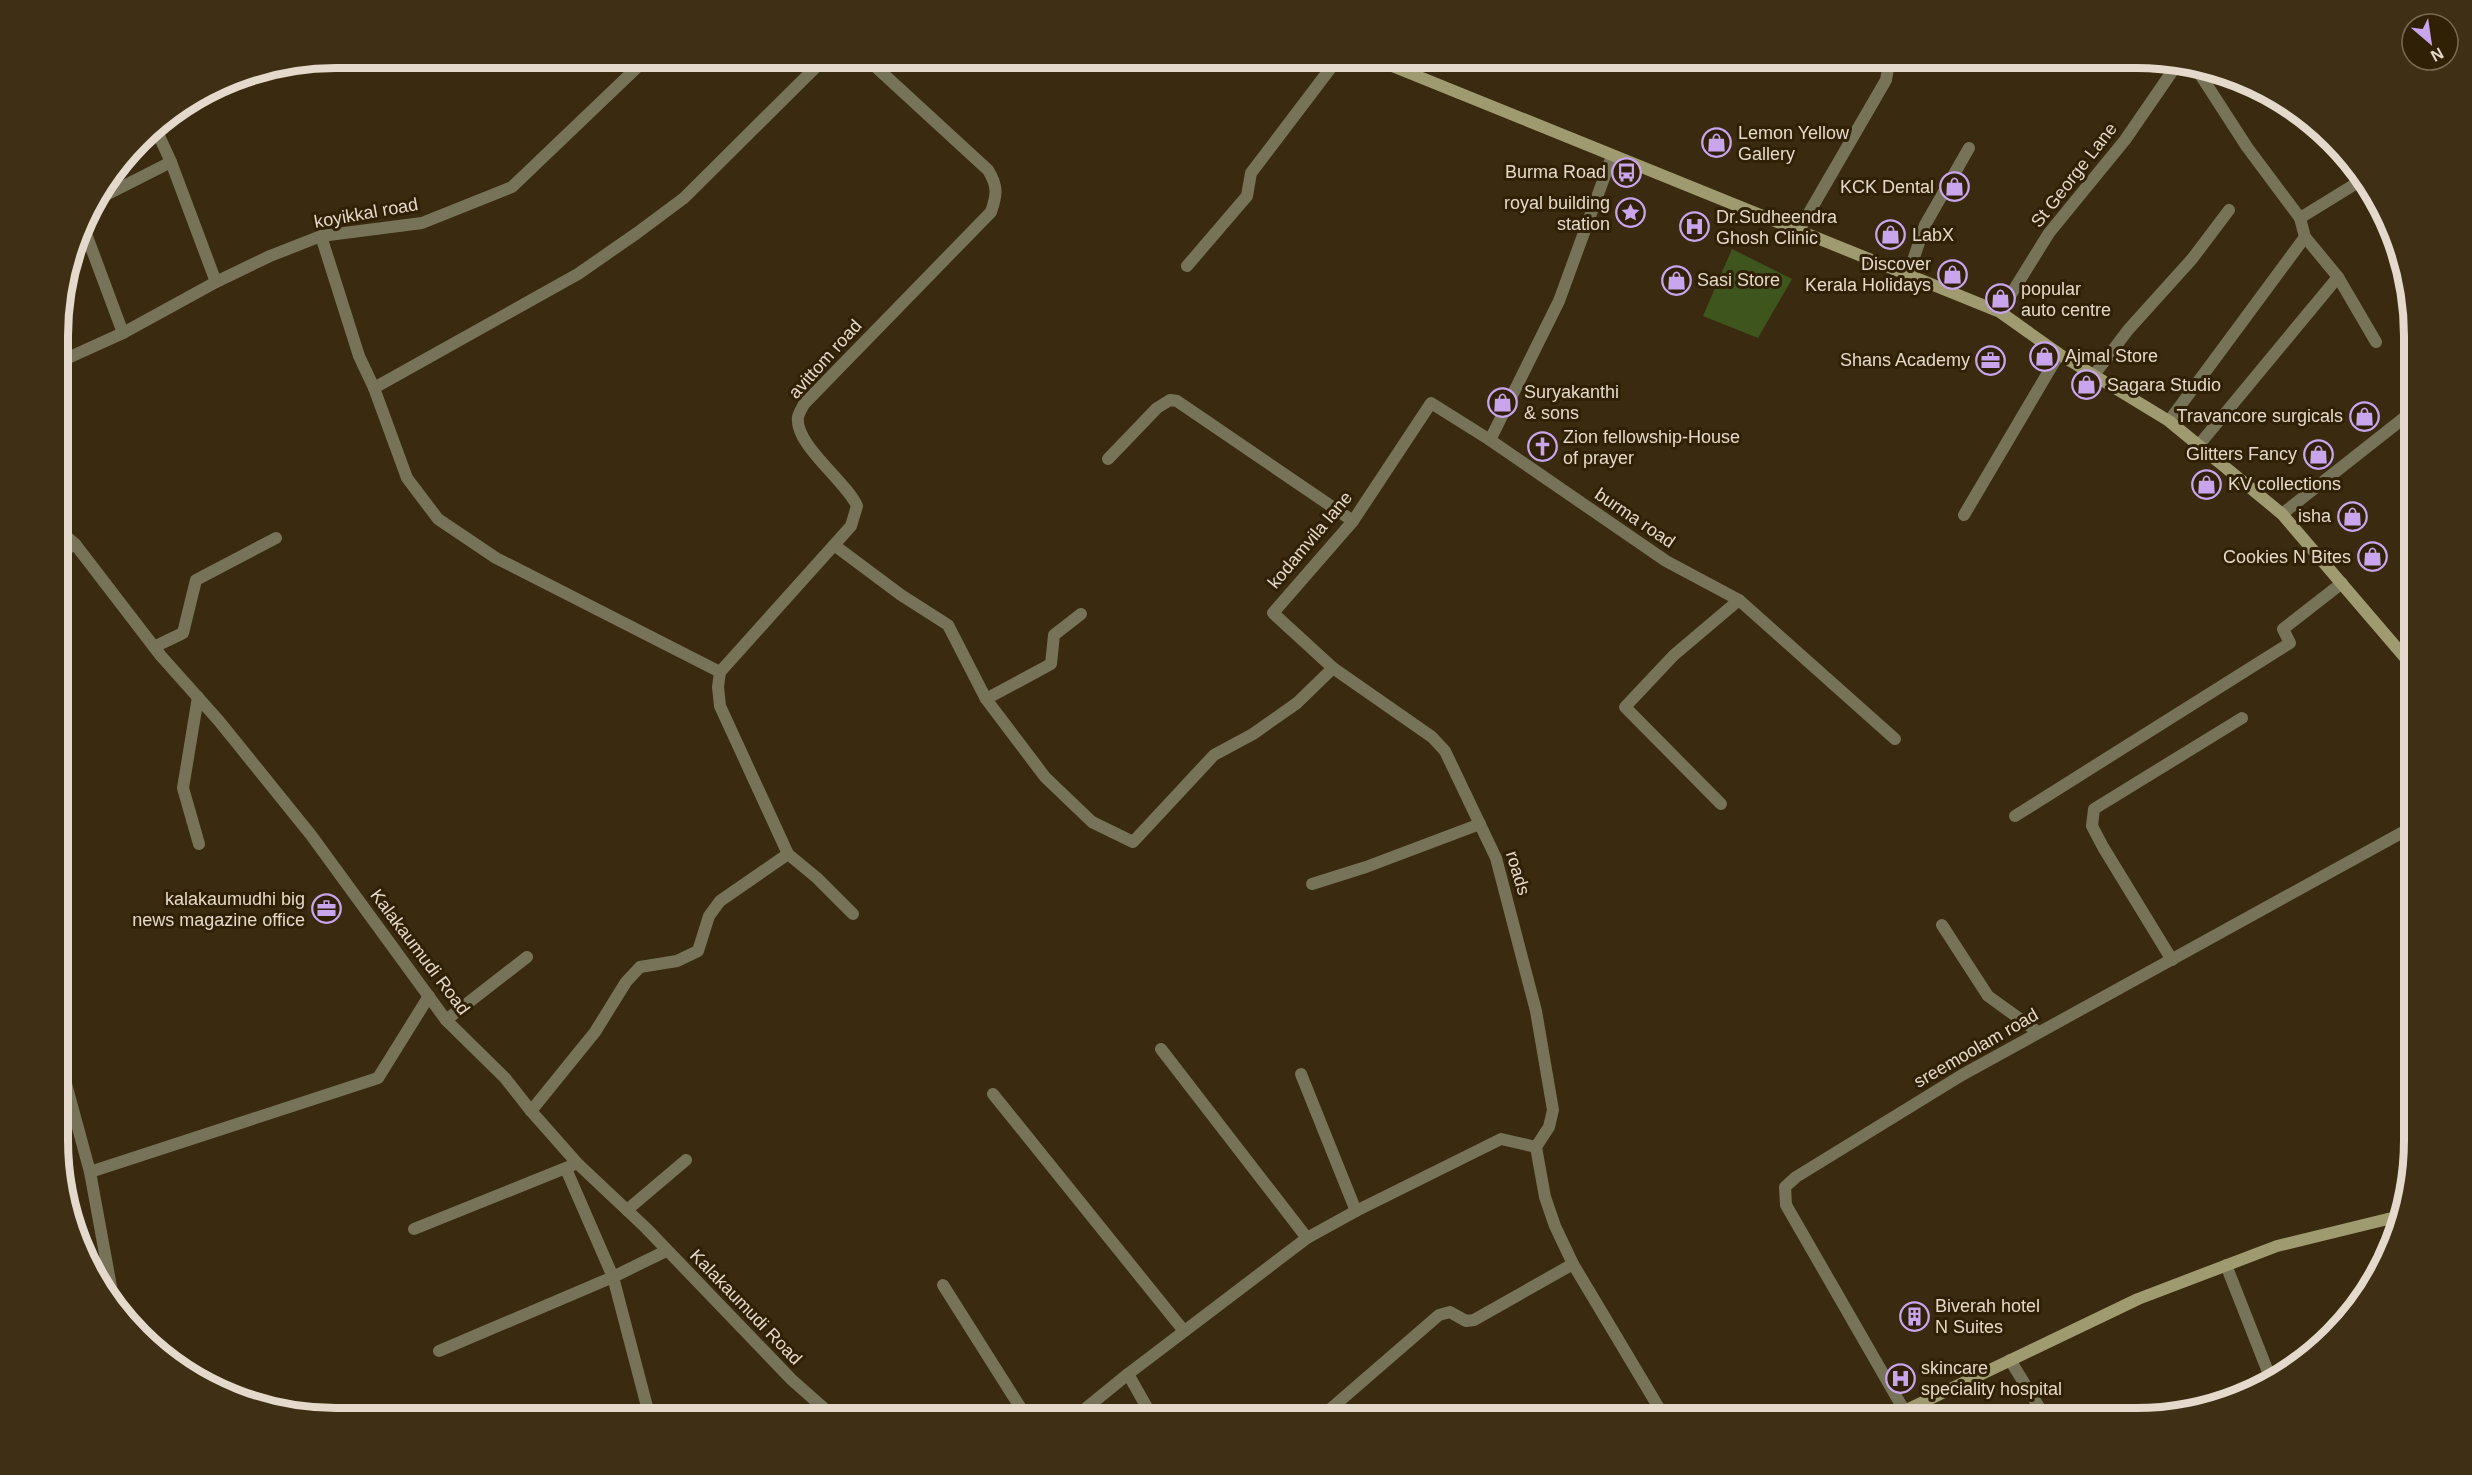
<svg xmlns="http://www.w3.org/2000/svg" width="2472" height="1475" viewBox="0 0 2472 1475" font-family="Arial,sans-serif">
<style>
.water{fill:#3e551e}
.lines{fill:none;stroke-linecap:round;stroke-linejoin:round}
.minor{stroke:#767359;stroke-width:12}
.tertiary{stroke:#767359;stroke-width:12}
.secondary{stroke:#9f9a70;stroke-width:12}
.labels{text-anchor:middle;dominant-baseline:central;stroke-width:6;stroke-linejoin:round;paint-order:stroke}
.poi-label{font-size:18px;fill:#e4d9ca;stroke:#302005;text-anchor:start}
.street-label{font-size:18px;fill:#e4d9ca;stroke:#302005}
.rim{fill:none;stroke:#e4d9ca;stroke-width:8}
</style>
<rect width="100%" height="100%" fill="#3a2a0f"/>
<polygon class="water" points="1732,249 1792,279 1758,338 1703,316"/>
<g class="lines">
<g class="minor">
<path d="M865 57 988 170C998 186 997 195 991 212L804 404C802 408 799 413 798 417 794 444 846 481 857 506L851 526 834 545 901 595 948 625 986 699 1051 664 1054 635 1081 614"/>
<polyline points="2194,65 2247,147 2300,218"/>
<polyline points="154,125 171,162 216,282"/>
<polyline points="1612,156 1559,301 1490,440 1666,561 1739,600 1895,739"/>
<polyline points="94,201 171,162"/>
<polyline points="82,223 123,333"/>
<polyline points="1799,230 1886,80 1890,57"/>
<polyline points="321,236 359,356 374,388 407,478 438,519 496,558 720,672"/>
<polyline points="2305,237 2300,218 2365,178"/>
<polyline points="1187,266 1247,196 1251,173 1339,57"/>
<polyline points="1908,275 1925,225 1969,148"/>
<polyline points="2000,312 2049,233 2125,140 2178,63"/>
<polyline points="59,362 123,333 216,282 270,256 321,236 422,223 512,187 648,57"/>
<polyline points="2094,375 2128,330 2192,259 2229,210"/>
<polyline points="374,388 578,274 637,233 684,198 826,57"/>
<polyline points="2169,421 2305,237 2338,277 2376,342"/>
<polyline points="2198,446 2338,277"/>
<polyline points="1108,459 1157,408 1170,400 1177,401 1353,521"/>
<polyline points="2282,514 2414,410"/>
<polyline points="1964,515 2059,354"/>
<polyline points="59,554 75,544"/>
<polyline points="154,647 183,633 196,580 276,538"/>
<polyline points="1333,668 1432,737 1445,751 1496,858 1536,1011 1553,1110 1549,1127 1536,1147"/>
<polyline points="198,697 183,788 199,844"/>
<polyline points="986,699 1045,777 1092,822 1133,842 1214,755 1253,734 1297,703 1333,668 1273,613 1353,521 1431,403 1490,440"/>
<polyline points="1721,804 1625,707 1674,655 1739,600"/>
<polyline points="2015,816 2290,643 2283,629 2342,583"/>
<polyline points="788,854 817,878 853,914"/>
<polyline points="1312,884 1366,867 1480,824"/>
<polyline points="1942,925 1988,996 2038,1032"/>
<polyline points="2172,960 2103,847 2092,826 2094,809 2242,718"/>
<polyline points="446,1020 527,957"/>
<polyline points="1161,1049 1307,1238"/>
<polyline points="59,1058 90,1172"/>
<polyline points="1301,1074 1356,1211"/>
<polyline points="993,1094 1184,1331"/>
<polyline points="531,1111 595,1032 626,982 640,967 677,961 698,951 709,916 720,901 788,854 720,706 718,687 720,672 834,545"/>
<polyline points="566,1169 613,1277 650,1418"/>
<polyline points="627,1210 686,1160"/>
<polyline points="414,1229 573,1165"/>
<polyline points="2226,1265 2272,1382"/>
<polyline points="943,1285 1027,1418"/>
<polyline points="114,1303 90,1172 378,1078 429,996"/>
<polyline points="439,1351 613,1277 666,1251"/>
<polyline points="2010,1360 2045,1417"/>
<polyline points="1128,1374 1153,1418"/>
<polyline points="1904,1410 1786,1205 1785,1187 1796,1177 1962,1075 2414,826"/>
<polyline points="1074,1418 1128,1374 1307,1238 1356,1211 1501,1139 1536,1147 1545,1197 1555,1226 1573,1264 1665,1418"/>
<polyline points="1320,1418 1439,1315 1450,1312 1466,1321 1474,1320 1573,1264"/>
<polyline points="1634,1418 1659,1408"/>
</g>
<polyline class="tertiary" points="59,530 75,544 161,656 219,721 311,835 446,1020 505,1078 531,1111 577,1163 646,1228 792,1380 835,1418"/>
<g class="secondary">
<polyline points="1370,57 2000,312 2059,354 2169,421 2282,514 2414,668"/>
<polyline points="1890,1418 2138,1299 2277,1246 2396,1217"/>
</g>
</g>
<defs>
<symbol id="shop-ring" viewBox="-11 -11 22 22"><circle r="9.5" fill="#302005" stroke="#c9a5ee" stroke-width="1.5"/><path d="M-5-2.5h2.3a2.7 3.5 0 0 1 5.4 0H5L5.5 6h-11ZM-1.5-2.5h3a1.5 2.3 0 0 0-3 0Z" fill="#c9a5ee"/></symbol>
<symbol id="bus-ring" viewBox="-11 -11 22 22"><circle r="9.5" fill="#302005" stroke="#c9a5ee" stroke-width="1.5"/><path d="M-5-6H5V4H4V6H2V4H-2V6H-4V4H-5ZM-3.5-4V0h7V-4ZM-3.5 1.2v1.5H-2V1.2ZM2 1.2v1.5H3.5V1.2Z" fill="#c9a5ee"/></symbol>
<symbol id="sight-ring" viewBox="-11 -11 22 22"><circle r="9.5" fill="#302005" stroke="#c9a5ee" stroke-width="1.5"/><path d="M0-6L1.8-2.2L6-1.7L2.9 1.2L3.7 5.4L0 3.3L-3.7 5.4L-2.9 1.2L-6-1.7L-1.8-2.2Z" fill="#c9a5ee"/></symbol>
<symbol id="hospital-ring" viewBox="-11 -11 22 22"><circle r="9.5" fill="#302005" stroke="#c9a5ee" stroke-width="1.5"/><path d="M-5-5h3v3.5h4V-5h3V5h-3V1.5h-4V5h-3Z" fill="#c9a5ee"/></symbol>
<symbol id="office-ring" viewBox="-11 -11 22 22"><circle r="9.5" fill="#302005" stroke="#c9a5ee" stroke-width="1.5"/><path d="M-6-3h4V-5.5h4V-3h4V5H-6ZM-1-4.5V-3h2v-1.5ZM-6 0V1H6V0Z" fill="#c9a5ee"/></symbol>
<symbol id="church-ring" viewBox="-11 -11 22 22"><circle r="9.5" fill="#302005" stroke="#c9a5ee" stroke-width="1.5"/><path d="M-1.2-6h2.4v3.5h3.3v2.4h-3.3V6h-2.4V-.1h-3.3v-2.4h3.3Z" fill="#c9a5ee"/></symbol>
<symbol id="building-ring" viewBox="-11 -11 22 22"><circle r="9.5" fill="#302005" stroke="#c9a5ee" stroke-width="1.5"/><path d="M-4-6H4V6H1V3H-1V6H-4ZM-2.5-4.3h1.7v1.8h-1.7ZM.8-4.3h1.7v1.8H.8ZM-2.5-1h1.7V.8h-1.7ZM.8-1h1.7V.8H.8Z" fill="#c9a5ee"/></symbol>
</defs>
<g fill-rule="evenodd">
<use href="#shop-ring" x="1700" y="126" width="33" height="33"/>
<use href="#bus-ring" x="1610" y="156" width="33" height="33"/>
<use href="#shop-ring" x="1938" y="170" width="33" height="33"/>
<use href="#sight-ring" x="1614" y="196" width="33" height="33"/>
<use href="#hospital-ring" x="1678" y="210" width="33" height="33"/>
<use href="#shop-ring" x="1874" y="218" width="33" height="33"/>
<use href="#shop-ring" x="1936" y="258" width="33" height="33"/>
<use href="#shop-ring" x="1660" y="264" width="33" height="33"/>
<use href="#shop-ring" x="1984" y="282" width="33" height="33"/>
<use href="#shop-ring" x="2028" y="340" width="33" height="33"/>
<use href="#office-ring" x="1974" y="344" width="33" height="33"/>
<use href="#shop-ring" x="2070" y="368" width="33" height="33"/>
<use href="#shop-ring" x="1486" y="386" width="33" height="33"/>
<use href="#shop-ring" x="2348" y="400" width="33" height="33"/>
<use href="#church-ring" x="1526" y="430" width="33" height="33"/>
<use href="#shop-ring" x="2302" y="438" width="33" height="33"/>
<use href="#shop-ring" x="2190" y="468" width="33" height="33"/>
<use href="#shop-ring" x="2336" y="500" width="33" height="33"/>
<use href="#shop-ring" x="2356" y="540" width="33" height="33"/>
<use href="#office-ring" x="310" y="892" width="33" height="33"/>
<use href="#building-ring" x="1898" y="1300" width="33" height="33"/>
<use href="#hospital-ring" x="1884" y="1362" width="33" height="33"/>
</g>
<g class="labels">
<g class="poi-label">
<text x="1738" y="133">Lemon Yellow<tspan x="1738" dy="21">Gallery</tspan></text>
<text x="1606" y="172" text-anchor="end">Burma Road</text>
<text x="1934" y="187" text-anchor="end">KCK Dental</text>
<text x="1610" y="203" text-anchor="end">royal building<tspan x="1610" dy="21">station</tspan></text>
<text x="1716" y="217">Dr.Sudheendra<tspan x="1716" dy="21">Ghosh Clinic</tspan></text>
<text x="1912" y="235">LabX</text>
<text x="1931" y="264" text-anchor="end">Discover<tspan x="1931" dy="21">Kerala Holidays</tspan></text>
<text x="1697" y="280">Sasi Store</text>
<text x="2021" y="289">popular<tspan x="2021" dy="21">auto centre</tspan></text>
<text x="2065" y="356">Ajmal Store</text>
<text x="1970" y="360" text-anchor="end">Shans Academy</text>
<text x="2107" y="385">Sagara Studio</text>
<text x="1524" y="392">Suryakanthi<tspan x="1524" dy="21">&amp; sons</tspan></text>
<text x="2343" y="416" text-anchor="end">Travancore surgicals</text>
<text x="1563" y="437">Zion fellowship-House<tspan x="1563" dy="21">of prayer</tspan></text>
<text x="2297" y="454" text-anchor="end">Glitters Fancy</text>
<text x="2228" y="484">KV collections</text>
<text x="2331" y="516" text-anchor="end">isha</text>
<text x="2351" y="557" text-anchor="end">Cookies N Bites</text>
<text x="305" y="899" text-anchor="end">kalakaumudhi big<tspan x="305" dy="21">news magazine office</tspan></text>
<text x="1935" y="1306">Biverah hotel<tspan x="1935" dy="21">N Suites</tspan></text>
<text x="1921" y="1368">skincare<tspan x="1921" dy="21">speciality hospital</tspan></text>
</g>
<g class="street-label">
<text transform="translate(2074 175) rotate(-52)">St George Lane</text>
<text transform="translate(366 213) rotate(-10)">koyikkal road</text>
<text transform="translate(825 359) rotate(-48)">avittom road</text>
<text transform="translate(1635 518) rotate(34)">burma road</text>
<text transform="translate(1310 540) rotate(-50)">kodamvila lane</text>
<text transform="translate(1518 873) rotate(73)">roads</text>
<text transform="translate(420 952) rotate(53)">Kalakaumudi Road</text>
<text transform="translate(1976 1048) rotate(-30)">sreemoolam road</text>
<text transform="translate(746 1307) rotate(46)">Kalakaumudi Road</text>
</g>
</g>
<path d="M0 0H2472V1475H0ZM336 68H2136A268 268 0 0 1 2404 336V1140A268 268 0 0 1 2136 1408H336A268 268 0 0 1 68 1140V336A268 268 0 0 1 336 68Z" fill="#3e2f15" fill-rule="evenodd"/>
<path class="rim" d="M336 68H2136A268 268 0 0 1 2404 336V1140A268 268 0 0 1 2136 1408H336A268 268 0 0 1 68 1140V336A268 268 0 0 1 336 68Z"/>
<g transform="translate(2430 42) rotate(151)"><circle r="28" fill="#302005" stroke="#786a54" stroke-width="1.5"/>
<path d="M0-4.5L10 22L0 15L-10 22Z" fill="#c9a5ee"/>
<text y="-9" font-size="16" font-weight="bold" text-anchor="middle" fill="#e4d9ca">N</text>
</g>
</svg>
